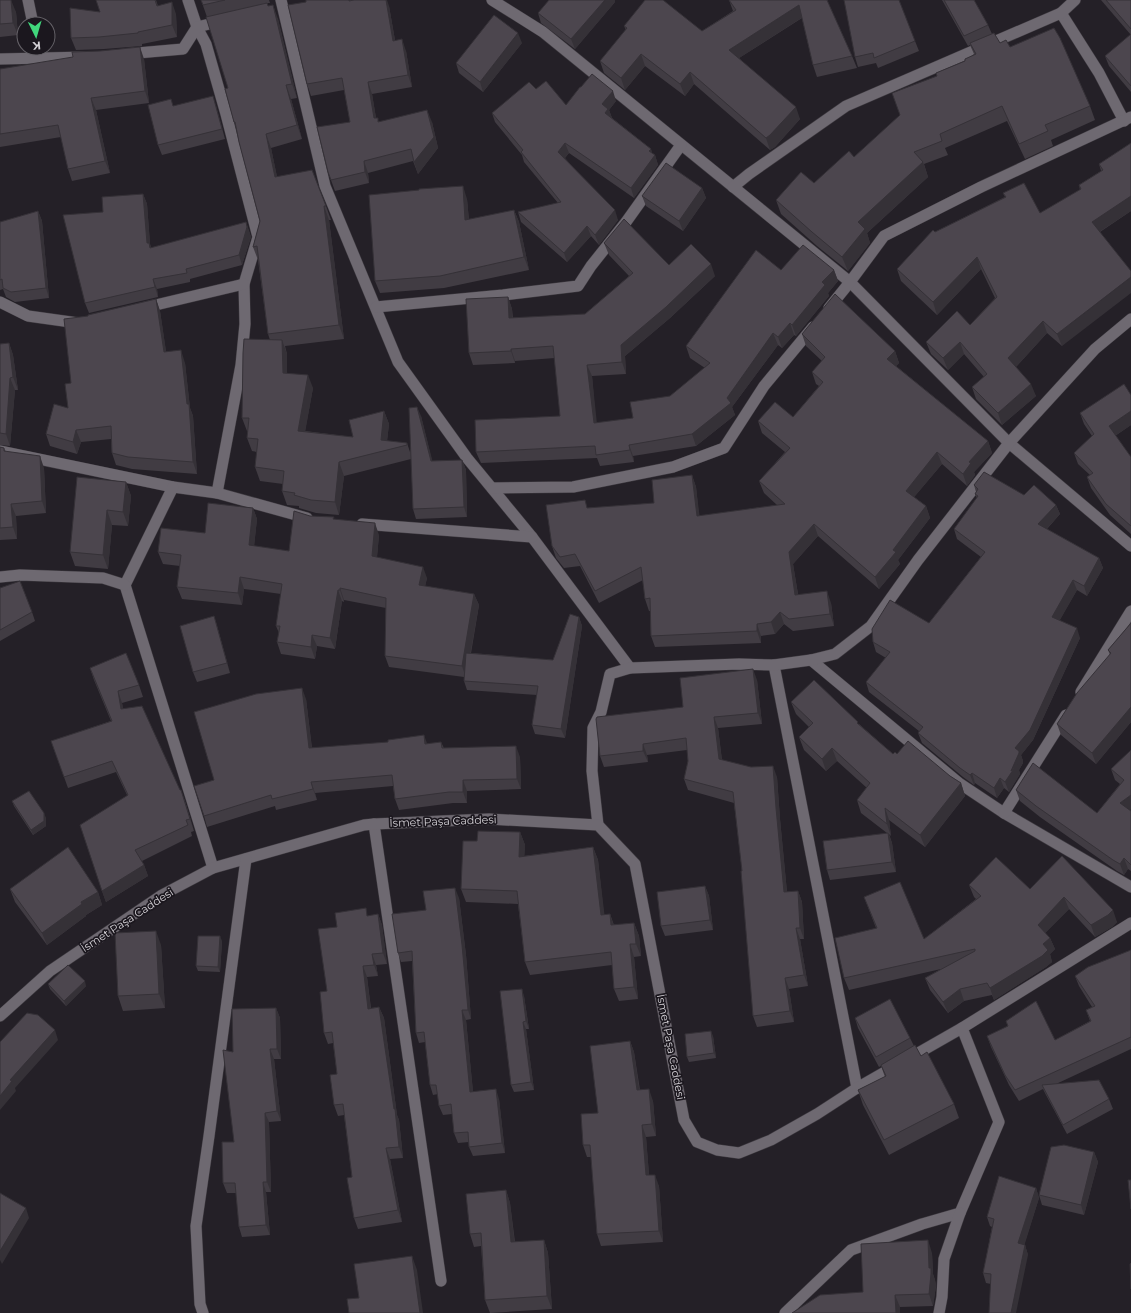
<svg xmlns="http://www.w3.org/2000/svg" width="1131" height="1313" viewBox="0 0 1131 1313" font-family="Montserrat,sans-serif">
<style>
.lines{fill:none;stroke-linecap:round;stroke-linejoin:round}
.minor-casing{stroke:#3e3a40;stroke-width:12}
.minor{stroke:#6e6971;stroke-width:11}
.wall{fill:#413c43}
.shaded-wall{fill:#353137}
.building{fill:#4c464e;stroke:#353137}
.labels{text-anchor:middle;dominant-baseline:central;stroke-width:3.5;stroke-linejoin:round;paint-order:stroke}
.street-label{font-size:11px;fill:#d5d2d7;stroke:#1b171e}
</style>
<rect width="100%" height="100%" fill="#242027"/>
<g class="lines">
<defs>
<g id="minor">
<polyline points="28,0 33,24"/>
<polyline points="188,0 197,27 206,44 226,114 258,237 244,284 245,324 241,365 217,493"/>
<polyline points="281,0 325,186 398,362 467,458 532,537 630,668"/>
<polyline points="492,0 543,32 850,282 1009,443 1131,546"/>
<polyline points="1061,13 1099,73 1124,121"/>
<polyline points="126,54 183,49 197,27 222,21"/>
<polyline points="0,59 87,57"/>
<polyline points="733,187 749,174 846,106 1061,13 1075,0"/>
<polyline points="0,302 28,316 78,323"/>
<polyline points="376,307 503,295 578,286 591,266 626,222 681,145"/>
<polyline points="143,308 244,284"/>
<polyline points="829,308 850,282 884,236 981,187 1131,117"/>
<polyline points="0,451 173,487 217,493 307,518"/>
<polyline points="173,487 125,585 213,868"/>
<polyline points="492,488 573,487 673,467 724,448 764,386 813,327"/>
<polyline points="362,524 532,537"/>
<polyline points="0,577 20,575 103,578 125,585"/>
<polyline points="811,660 959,783 1004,813 1131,887"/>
<polyline points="774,665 857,1088"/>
<polyline points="1081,692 1131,611"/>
<polyline points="1004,813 1066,715"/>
<polyline points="374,824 441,1281"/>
<polyline points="598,825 592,771 593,728 601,712 610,674 630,668 739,664 774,665 811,660 835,654 871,626 918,560 1009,443 1095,349 1131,319"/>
<polyline points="0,1016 50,971 162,895 213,868 364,825 374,824 489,819 598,825 635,864 684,1120 697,1142 717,1150 739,1153 771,1140 817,1114 857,1088 962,1028"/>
<polyline points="203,1313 200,1304 196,1226 209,1136 246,859"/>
<polyline points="785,1313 851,1250 922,1224 960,1213 999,1122 962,1028 1131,923"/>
<polyline points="939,1313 942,1297 944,1259 960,1213"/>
</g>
</defs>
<use href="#minor" class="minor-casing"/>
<use href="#minor" class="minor"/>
</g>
<g class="wall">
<polygon points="0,0 16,12 18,35 0,37"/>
<polygon points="156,0 158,6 176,14 177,37 142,44 142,46 104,49 76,50 71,38 100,12"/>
<polygon points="201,0 269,0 270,3 267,3 268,6 278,19 297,98 291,99 302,139 271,148 277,177 326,206 331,220 329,220 344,339 285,346 287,354 287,373 313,388 305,431 353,437 384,411 389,424 387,441 407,443 410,452 421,416 432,461 462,460 466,470 467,517 416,519 413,509 411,459 344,476 339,515 316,513 299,508 299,506 287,505 282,491 283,484 260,481 255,467 257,452 252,451 247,438 248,431 247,431 242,418 270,340 268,334 258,260 253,247 260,221 237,130 234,122 228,88 207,17"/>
<polygon points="351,0 389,6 395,40 406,51 412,87 372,94 376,118 379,122 432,122 438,148 418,174 413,161 368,173 369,183 335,191 328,172 350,122 344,90 311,96 307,84 306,2"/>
<polygon points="729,0 827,0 852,56 857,68 817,77 813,65 802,18 739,58 800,119 775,147 770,150 694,84 685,96 645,66 625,90 604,73 600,61 626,30 624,26 702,31 733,11"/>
<polygon points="942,0 974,0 988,25 992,34 1000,43 1010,47 1090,106 1095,120 1051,140 1053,146 1025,159 1007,121 945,148 948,155 924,164 928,177 867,233 870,243 848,271 817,246 781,214 776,200 814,183 854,157 900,115 937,76 965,61 974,54 970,45 968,46"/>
<polygon points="1101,0 1131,0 1131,92 1109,66 1105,56 1131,35"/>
<polygon points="615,2 575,49 541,23 538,13"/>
<polygon points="915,41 919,51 878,68 876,63 858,67 855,57"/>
<polygon points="522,43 483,92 459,73 456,63"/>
<polygon points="144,59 149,103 96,110 110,173 72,181 68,169 61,137 0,147 0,69"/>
<polygon points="536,89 566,105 616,101 609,110 612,118 651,149 652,154 655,155 658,165 634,198 569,153 565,158 618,220 599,245 591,236 567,262 521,222 518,212 558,203 524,162 522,155 495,122 492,113"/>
<polygon points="173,106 216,106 225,139 162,155 158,145"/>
<polygon points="1131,143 1131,211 1100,232 1062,346 1047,333 1016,367 1036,396 1002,425 976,399 972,387 984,377 964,354 948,370 931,354 926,342 970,325 995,298 981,269 937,315 901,281 897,269 935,232 1005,197 1003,193 1040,213 1080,190 1079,185 1101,171 1099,164"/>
<polygon points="702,188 706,198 683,231 646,206 642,196"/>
<polygon points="143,194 147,204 150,244 151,248 246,222 251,237 242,265 190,279 190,282 157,289 158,297 89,313 85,303 103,212"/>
<polygon points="467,199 469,220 514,210 519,222 529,270 444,288 380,293 375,281"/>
<polygon points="38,211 42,221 49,298 15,302 6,297 3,289 0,290 0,222"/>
<polygon points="604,243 669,265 715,276 670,318 625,356 626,374 592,376 596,423 633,418 670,396 705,368 690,358 686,346 781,270 834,270 838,281 828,293 829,296 796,336 794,335 782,348 778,345 732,407 735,415 696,446 633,456 634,462 600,466 597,458 481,463 476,452 560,416 555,358 515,361 515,363 473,365 469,353 508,297 512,309 513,318 585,314 629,276 609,255"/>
<polygon points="156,299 160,311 166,352 185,363 190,408 193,416 197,474 132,469 116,465 112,453 111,439 81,442 77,454 50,446 46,434 68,408 71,383 88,316"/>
<polygon points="802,334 895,351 899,363 896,366 988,441 992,453 974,472 975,475 967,486 942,464 914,497 926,506 930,518 898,560 900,564 879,589 818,536 793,564 798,594 831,603 834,626 793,631 784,624 775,634 761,636 761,643 655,647 651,636 650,611 649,611 645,599 643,580 599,603 580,566 564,568 556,558 552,546 588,508 654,503 692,475 696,487 699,516 777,505 764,493 759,481 785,452 762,433 758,421 793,417 819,386 816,384 812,372 822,361 806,346"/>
<polygon points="9,343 13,355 18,390 15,390 10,446 0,445 0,344"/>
<polygon points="1131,395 1131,425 1115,436 1131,457 1131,534 1110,515 1091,488 1087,477 1090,475 1078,464 1074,453 1092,436 1084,424 1080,413"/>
<polygon points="0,447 4,448 6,452 44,468 46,513 16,516 17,539 0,540"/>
<polygon points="126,482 131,496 128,526 112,525 108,569 75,566 70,552"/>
<polygon points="974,485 1024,495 1056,505 1060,514 1047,529 1099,558 1103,568 1087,596 1077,590 1059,621 1080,638 1033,740 1021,755 1023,761 1023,763 1019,770 1020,774 1009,792 1004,788 997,798 975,783 974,785 963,777 922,743 918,733 919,731 869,692 866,682 886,658 876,652 873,642 929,623 981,557 957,539 954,529 977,498 975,494 976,492"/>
<polygon points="253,508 257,519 254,546 289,551 310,516 334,519 379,535 377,557 427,578 425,586 474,594 479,605 471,653 553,660 579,617 582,626 565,738 535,734 532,725 537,695 467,690 464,681 464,677 389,667 385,656 386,608 344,600 344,602 342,601 335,649 317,646 315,659 281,654 277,642 279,633 276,626 281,594 244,589 242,605 182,599 177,587 180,566 163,564 158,552 205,533"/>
<polygon points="0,588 32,612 35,621 0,641"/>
<polygon points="214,616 217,626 230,673 197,682 193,672"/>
<polygon points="1131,623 1131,722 1096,764 1061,735 1057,724 1110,655 1108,650"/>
<polygon points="90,668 139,685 143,697 122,703 123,709 180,790 185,801 194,831 191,832 192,836 142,861 144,865 148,876 106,902 102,891 127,795 116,772 68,788 51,741 111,721 94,680"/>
<polygon points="757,680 762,724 718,728 722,760 777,777 780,819 787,892 798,891 802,902 804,939 800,939 808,986 789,989 794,1022 757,1027 753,1016 742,871 734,803 688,790 684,779 688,761 687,750 647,755 648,762 604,767 600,756 683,707"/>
<polygon points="306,699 312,748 427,744 441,742 444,748 520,757 521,789 467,791 467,803 453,803 399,810 395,799 393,786 315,793 317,800 276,810 275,806 207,827 204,816 214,780"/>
<polygon points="791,702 859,724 893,754 897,754 950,776 961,783 965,796 925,847 889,820 891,836 889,834 892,843 896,872 830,880 827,870 887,833 861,813 857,800 867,788 837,761 826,771 804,750 799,737 809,727 796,714"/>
<polygon points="1131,750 1131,809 1129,810 1131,811 1131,871 1128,869 1124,875 1117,871 1040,817 1020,801 1016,790 1097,813 1120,784 1115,780 1111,769"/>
<polygon points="12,801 46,818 46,826 33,835 14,806"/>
<polygon points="520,832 525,845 524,856 593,847 598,860 604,915 610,914 614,925 634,923 639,936 641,956 634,957 638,999 619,1001 614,989 612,965 530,975 525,962 518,904 466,902 461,889 477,841"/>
<polygon points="1062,856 1117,922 1112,927 1095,937 1069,909 1045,933 1050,938 1055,949 1050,954 1052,962 1046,967 994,1000 992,995 964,1001 948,1013 930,990 925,978 941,969 849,990 844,978 876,928 864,897 924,939 976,899 974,897 969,885 1030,889"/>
<polygon points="705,886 709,896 713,930 665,936 661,926"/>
<polygon points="10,889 98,892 102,905 86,915 86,916 47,945 15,902"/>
<polygon points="459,898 466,955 471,1019 466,1020 473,1092 499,1099 505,1153 473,1156 469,1147 469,1142 458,1143 454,1133 452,1114 443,1115 439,1106 438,1094 433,1095 430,1085 425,1042 419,1043 416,1033 412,961 401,962 398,953 426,910"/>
<polygon points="378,914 382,925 387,964 376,965 378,976 367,977 371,1008 379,1007 384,1018 397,1115 399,1120 403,1158 390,1159 402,1222 358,1229 354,1218 352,1177 344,1115 338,1116 334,1105 337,1074 333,1043 328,1044 324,1033 327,991 337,927 368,916"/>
<polygon points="222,941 220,972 198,971 196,966"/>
<polygon points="161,945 165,1008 123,1011 118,996"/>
<polygon points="1131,950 1131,1049 1056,1084 1109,1099 1113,1109 1067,1134 1046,1095 1043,1089 1019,1101 1009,1085 991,1047 987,1036 1008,1027 1006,1021 1055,1040 1090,1021 1086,1010 1092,1007 1079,986 1075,976"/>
<polygon points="48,984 86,986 66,1006 50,989"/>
<polygon points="524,996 529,1029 526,1029 534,1090 514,1092 511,1085"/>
<polygon points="276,1008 280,1018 281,1059 274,1059 281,1121 269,1122 271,1192 266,1192 270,1235 242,1237 239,1227 236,1193 227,1193 223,1183 234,1142 233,1052"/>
<polygon points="855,1018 910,1038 914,1046 921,1056 954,1104 959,1118 889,1155 863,1105 858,1090 885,1077 881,1066 879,1067 858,1028"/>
<polygon points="713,1036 716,1058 689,1062 687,1057"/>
<polygon points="630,1041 634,1052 640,1090 653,1101 656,1136 646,1137 649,1175 659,1186 663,1242 601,1246 597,1234 591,1157 587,1157 583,1145"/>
<polygon points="1094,1152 1098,1162 1084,1215 1042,1205 1039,1195"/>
<polygon points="1036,1188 1039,1198 1024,1245 1025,1245 1028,1255 991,1284 986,1283 983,1273 992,1227 990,1226 987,1217"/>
<polygon points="506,1190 510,1203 515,1242 544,1240 548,1253 552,1309 490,1313 485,1300 481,1246 474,1247 470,1234"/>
<polygon points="932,1253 933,1274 935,1280 936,1286 933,1306 900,1307 900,1313 792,1313 863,1292"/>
</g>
<g class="shaded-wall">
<polygon points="11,0 16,12 18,35 13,23"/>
<polygon points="386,0 387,0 389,6 397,52 393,41"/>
<polygon points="605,0 615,0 615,2 575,49 571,39"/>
<polygon points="172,2 176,14 177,37 172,25"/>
<polygon points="273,5 278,19 297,98 292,84"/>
<polygon points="799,5 803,17 733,62 729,50"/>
<polygon points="518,33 522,43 483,92 480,82"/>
<polygon points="402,39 406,51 412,87 408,75"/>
<polygon points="140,47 144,59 149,103 145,91"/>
<polygon points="641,54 645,66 625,90 621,78"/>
<polygon points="690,72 694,84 685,96 680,84"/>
<polygon points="368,82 372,94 378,130 374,118"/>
<polygon points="286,85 291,99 302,139 297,125"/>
<polygon points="613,91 616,101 609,110 612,118 609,122 602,104"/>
<polygon points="91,98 96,110 110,173 105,161"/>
<polygon points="796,107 800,119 775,147 770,150 766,138"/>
<polygon points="427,110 432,122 438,148 418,174 414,162"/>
<polygon points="266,134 271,148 280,191 275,177"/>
<polygon points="565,143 569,153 562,161 558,152"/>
<polygon points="651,149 653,157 655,155 658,165 634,198 631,188 649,151"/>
<polygon points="364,161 368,173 369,183 365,172"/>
<polygon points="923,162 928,177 867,233 870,243 848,271 842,257 858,222"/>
<polygon points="463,186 467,199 470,233 465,220"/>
<polygon points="702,188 706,198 683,231 679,221"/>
<polygon points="143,194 147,204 150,244 153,253 147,243"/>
<polygon points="1131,196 1131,211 1096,234 1092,222"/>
<polygon points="324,206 329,220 344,339 339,325"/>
<polygon points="514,210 519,222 529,270 524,257"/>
<polygon points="615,210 618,220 599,245 595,235"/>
<polygon points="38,211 42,221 49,298 46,288"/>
<polygon points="246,222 251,237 242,265 239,255"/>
<polygon points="587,226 591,236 567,262 564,253"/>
<polygon points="977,257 981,269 937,315 933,302"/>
<polygon points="711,264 715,276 670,318 625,356 626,374 622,362 621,345"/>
<polygon points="834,270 838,281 828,293 829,296 796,336 792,325 822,282"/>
<polygon points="1131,277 1131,293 1062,346 1057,334"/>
<polygon points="153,279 157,289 158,297 155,287"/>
<polygon points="508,297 512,309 513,330 509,318"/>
<polygon points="156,299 160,311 168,364 164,352"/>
<polygon points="1043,321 1047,333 1013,370 1008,358"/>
<polygon points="790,323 794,335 782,348 778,337"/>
<polygon points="773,333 778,345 732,407 735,415 696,446 692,434 727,398"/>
<polygon points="282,340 287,354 287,386 283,373"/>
<polygon points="960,342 964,354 948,370 943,358"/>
<polygon points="9,343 13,355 18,390 13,377"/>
<polygon points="511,349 515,361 515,363 511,351"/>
<polygon points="181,350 185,363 190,408 193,416 197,474 193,462"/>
<polygon points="895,351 899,363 891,371 887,359"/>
<polygon points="587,365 592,376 598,434 594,423"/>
<polygon points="308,375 313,388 303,444 298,431"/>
<polygon points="10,378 15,390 10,446 6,434"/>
<polygon points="1031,384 1036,396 1002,425 998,413"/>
<polygon points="417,407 421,416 435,471 431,461"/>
<polygon points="384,411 389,424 386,450 381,440"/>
<polygon points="1131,411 1131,425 1113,437 1109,426"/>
<polygon points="76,430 81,442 77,454 73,442"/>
<polygon points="988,441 992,453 974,472 975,475 967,486 963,474 969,462"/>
<polygon points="629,445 633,456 634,462 630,450"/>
<polygon points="937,452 942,464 910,502 906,491"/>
<polygon points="40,456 44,468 46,513 42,501"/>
<polygon points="462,460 466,470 467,517 464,507"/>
<polygon points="339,462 344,476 339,515 335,502"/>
<polygon points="692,475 696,487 701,528 697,516"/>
<polygon points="126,482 131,496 128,526 123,512"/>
<polygon points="11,504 16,516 17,539 13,527"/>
<polygon points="1056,505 1060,514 1042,534 1038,524"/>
<polygon points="926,506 930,518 898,560 900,564 879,589 875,577 893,550"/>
<polygon points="253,508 257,519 253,556 249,545"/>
<polygon points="107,510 112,525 108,569 103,555"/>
<polygon points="375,523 379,535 376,567 372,556"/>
<polygon points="814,524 818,536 793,564 800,607 795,595 789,552"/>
<polygon points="1099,558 1103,568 1087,596 1084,586"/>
<polygon points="423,567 427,578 423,596 419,585"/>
<polygon points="240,577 244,589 242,605 238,593"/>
<polygon points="1073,580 1077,590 1056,627 1052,617"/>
<polygon points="340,588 344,600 344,602 340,590"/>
<polygon points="338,590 342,601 335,649 330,638"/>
<polygon points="827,591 831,603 834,626 830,614"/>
<polygon points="474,594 479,605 466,678 462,666"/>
<polygon points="780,612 784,624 775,634 771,622"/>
<polygon points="214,616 217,626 230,673 227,663"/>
<polygon points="579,617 582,626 565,738 561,729"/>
<polygon points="757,624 761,636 761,643 757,631"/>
<polygon points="1077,628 1080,638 1033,740 1021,755 1023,761 1023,763 1019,770 1020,774 1009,792 1005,782 1011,771 1015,748"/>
<polygon points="312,635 317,646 315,659 311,647"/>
<polygon points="753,669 757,680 762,724 758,713"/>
<polygon points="302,688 306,699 313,759 309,748"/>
<polygon points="118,691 122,703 125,720 121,709"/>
<polygon points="1131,707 1131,722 1096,764 1092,753"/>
<polygon points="714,717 718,728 723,770 719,759"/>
<polygon points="424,735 428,746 425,744"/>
<polygon points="643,744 647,755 648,762 643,751"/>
<polygon points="516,746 520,757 521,789 517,779"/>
<polygon points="832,748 837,761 826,771 822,759"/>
<polygon points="773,766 777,777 780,819 788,903 784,892 776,808"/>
<polygon points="972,773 975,783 974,785 970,775"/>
<polygon points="1000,778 1004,788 997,798 994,788"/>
<polygon points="463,780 467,791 467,803 463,792"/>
<polygon points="311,782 315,793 317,800 313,789"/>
<polygon points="961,783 965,796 925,847 920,835"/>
<polygon points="181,790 185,801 194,831 190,819"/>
<polygon points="1131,795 1131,809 1124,814 1120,803"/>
<polygon points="885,808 889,820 891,836 887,824"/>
<polygon points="44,813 46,818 46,826 33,835 31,830"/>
<polygon points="520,832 525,845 524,870 519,857"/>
<polygon points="888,833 892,843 896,872 892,862"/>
<polygon points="593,847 598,860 606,928 601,915"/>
<polygon points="1124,858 1128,869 1124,875 1120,864"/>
<polygon points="144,865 148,876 106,902 102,891"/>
<polygon points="705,886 709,896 713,930 710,920"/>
<polygon points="455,888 459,898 466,955 471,1019 468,1010"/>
<polygon points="798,891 802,902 804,939 800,928"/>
<polygon points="98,892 102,905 86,915 86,916 47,945 42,933 81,902"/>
<polygon points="1064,897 1069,909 1042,936 1038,925"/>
<polygon points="1113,910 1117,922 1112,927 1095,937 1091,925"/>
<polygon points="378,914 382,925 387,964 383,953"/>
<polygon points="610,914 614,927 611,925"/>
<polygon points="634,923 639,936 641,956 636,944"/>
<polygon points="796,928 800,939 808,986 804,975"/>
<polygon points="156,931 161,945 165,1008 159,994"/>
<polygon points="220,936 222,941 220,972 218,967"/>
<polygon points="1050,938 1055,949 1050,954 1052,962 1046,967 994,1000 990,988 1043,944"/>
<polygon points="630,944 634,957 638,999 634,987"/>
<polygon points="372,954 376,965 378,976 374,965"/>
<polygon points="363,966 367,977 372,1020 368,1009"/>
<polygon points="785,978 789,989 794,1022 790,1011"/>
<polygon points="85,981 86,986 66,1006 64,1001"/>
<polygon points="522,989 524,996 529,1029 526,1021"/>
<polygon points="960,989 964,1001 948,1013 943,1002"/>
<polygon points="379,1007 384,1018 397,1115 399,1120 403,1158 399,1147"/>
<polygon points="276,1008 280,1018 281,1059 277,1049"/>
<polygon points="462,1010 466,1020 474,1102 470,1092"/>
<polygon points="523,1022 526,1029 534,1090 531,1082"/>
<polygon points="55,1030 58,1040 15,1088 16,1091 0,1110 0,1096 10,1080"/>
<polygon points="711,1031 713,1036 716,1058 714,1053"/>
<polygon points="630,1041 634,1052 641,1102 637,1090"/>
<polygon points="270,1049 274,1059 281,1121 277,1111"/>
<polygon points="496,1089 499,1099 505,1153 502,1143"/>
<polygon points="649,1089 653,1101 656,1136 652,1124"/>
<polygon points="265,1113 269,1122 271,1192 267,1182"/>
<polygon points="642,1125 646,1137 650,1187 646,1175"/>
<polygon points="386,1148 390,1159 402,1222 398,1210"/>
<polygon points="1094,1152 1098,1162 1084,1215 1081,1205"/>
<polygon points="655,1175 659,1186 663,1242 659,1231"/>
<polygon points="263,1182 266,1192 270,1235 266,1225"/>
<polygon points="1036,1188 1039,1198 1022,1253 1018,1243"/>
<polygon points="506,1190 510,1203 516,1255 511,1242"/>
<polygon points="26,1208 29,1218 2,1264 0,1260 0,1251"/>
<polygon points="544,1240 548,1253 552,1309 547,1296"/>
<polygon points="928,1240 932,1253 933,1274 935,1280 936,1286 933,1306 929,1294 929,1268"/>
<polygon points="1025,1245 1028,1255 1016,1313 1011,1313"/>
<polygon points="412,1256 417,1270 423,1313 420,1313"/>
<polygon points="895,1295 900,1307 900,1313 896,1313"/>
</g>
<g class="building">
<polygon points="0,0 11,0 13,23 0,24"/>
<polygon points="96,0 155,0 157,6 172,2 172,25 138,32 138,33 99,37 71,38 70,8 100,12"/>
<polygon points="201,0 225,0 203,5"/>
<polygon points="306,0 349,0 349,1 354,0 386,0 393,41 402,39 408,75 368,82 374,118 378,118 378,122 427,110 434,137 414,162 411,149 364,161 365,172 331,180 328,172 317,127 350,122 342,78 307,84 288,5 306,2"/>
<polygon points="549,0 605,0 571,39 538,13"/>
<polygon points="645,0 663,0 702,31 736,10 729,0 827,0 852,56 813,65 799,5 729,50 796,107 770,135 766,138 690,72 680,84 641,54 621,78 600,61 627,28 624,26"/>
<polygon points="844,0 899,0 915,41 874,58 873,53 855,57"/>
<polygon points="944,0 974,0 988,25 964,36"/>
<polygon points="1106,0 1131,0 1131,29"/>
<polygon points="267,3 268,6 273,5 292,84 286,85 297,125 266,134 275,177 312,170 326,206 324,206 339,325 268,334 257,246 253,247 260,221 239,142 235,122 234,122 225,89 228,88 206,17"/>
<polygon points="494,15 518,33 480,82 456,63"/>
<polygon points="1054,28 1060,38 1090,106 1045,125 1048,131 1019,144 1002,106 940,134 942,141 914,152 923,162 858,222 865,229 842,257 812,232 776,200 801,172 814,183 849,151 854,157 900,115 892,93 937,76 936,73 965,61 965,59 976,54 970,43 994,33 1000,43 1006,40 1010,47"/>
<polygon points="1131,34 1131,86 1105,56"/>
<polygon points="140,47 145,91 91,98 105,161 68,169 58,125 0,134 0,69 73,57 72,52 100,51"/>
<polygon points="592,74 613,91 602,104 608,109 605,113 651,149 649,151 655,155 631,188 565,143 558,152 615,210 595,235 587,226 564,253 518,212 561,202 521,152 523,150 492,113 529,82 536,89 546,81 566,105 580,87 581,87"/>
<polygon points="213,96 222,129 158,145 148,105 171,99 173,106"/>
<polygon points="1131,143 1131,196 1092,222 1131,271 1131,277 1057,334 1043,321 1008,358 1031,384 998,413 972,387 987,374 960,342 943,358 926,342 957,311 970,325 997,297 977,257 933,302 897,269 933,230 935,232 1006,197 1003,193 1024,183 1040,213 1081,189 1079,185 1103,170 1099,164"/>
<polygon points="666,163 702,188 679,221 642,196"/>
<polygon points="463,186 465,220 514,210 524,257 440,276 375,281 369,195 419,190 419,189"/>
<polygon points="143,194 147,243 149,243 150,248 246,222 247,227 239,255 186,269 187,273 153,279 155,287 85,303 63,215 103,212 102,197"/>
<polygon points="38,211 46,288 11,292 3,288 2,279 0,280 0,222"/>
<polygon points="624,219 669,265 691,244 711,264 666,307 621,345 622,362 587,365 594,423 633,418 630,402 670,396 710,363 686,346 756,250 781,270 803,245 834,270 822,282 825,285 792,325 790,323 778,337 773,333 727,398 731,403 692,434 629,445 630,450 596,455 595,446 476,452 475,420 560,416 553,346 511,349 511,351 469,353 466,299 508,297 509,318 585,314 633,273 604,243"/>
<polygon points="835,294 895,351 887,359 988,441 969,462 971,463 963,474 937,452 906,491 926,506 893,550 896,552 875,577 814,524 789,552 795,595 827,591 830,614 789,619 780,612 771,622 757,624 757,631 651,636 650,598 645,599 641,567 595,591 575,554 560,557 552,546 546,505 585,500 587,508 654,503 652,480 692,475 697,516 785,504 759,481 790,448 758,421 775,402 793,417 823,382 812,372 825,357 802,334"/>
<polygon points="156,299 164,352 181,350 187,404 189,404 193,462 128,457 112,453 111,426 76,430 73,442 46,434 54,404 68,408 65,384 71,383 64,319 88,316 88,315"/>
<polygon points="244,339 282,340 283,373 308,375 298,431 353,437 349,420 384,411 381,440 407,443 407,445 339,462 335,502 311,500 294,495 295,493 282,491 284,471 255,467 258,439 247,438 249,418 242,418 243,353"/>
<polygon points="9,343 13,377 10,378 6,434 0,433 0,344"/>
<polygon points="1124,384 1131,395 1131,411 1109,426 1131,457 1131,526 1106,504 1087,477 1093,473 1074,453 1094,434 1080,413"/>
<polygon points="417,407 431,461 462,460 464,507 413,509 409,408"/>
<polygon points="0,447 4,448 4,451 40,456 42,501 11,504 13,527 0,528"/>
<polygon points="984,472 1024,495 1034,485 1056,505 1038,524 1099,558 1084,586 1073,580 1052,617 1077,628 1030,730 1015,748 1019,751 1019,753 1011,771 1017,764 1005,782 1000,778 994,788 972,773 970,775 960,768 918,733 923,727 866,682 890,652 873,642 872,629 890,600 929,623 985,552 954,529 978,496 975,494 978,489 974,485"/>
<polygon points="77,477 126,482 123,512 107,510 103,555 70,552"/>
<polygon points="208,503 253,508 249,545 289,551 294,511 310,516 334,517 333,519 375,523 372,556 423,567 419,585 474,594 462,666 385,656 386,598 340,588 340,590 338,590 330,638 312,635 311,647 277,642 280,626 276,626 282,584 240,577 238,593 177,587 181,555 158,552 161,528 205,533"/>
<polygon points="20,581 32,612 0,630 0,588"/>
<polygon points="570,614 579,617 561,729 532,725 538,686 464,681 466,653 553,660"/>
<polygon points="214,616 227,663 193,672 180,626"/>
<polygon points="1131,623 1131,707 1092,753 1057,724 1077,693 1111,653 1108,650"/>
<polygon points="126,653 139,685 118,691 121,709 142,706 180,790 181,790 190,819 186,820 188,825 135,850 144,865 102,891 80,825 128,795 112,761 64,777 51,741 112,721 90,668"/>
<polygon points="753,669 758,713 714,717 719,759 751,767 773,766 776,808 784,892 798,891 800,928 796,928 804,975 785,978 790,1011 753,1016 741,871 742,871 733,792 684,779 688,761 686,738 643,744 643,751 600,756 596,719 597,717 683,707 680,678"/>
<polygon points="814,680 858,722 857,723 893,754 895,752 897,754 908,741 950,776 961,783 920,835 885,808 887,824 857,800 870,783 832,748 822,759 799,737 813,723 791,702"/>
<polygon points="302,688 309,748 388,742 388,740 424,735 425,744 441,742 442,748 516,746 517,779 463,780 463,792 449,792 395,799 392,775 311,782 313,789 272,799 271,795 204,816 194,786 214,780 194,712 256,694"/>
<polygon points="1131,750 1131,795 1120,803 1131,811 1131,865 1124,858 1120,864 1113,860 1036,806 1016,790 1033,763 1097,813 1124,780 1111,769"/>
<polygon points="29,791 44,813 44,821 31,830 12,801"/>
<polygon points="478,831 520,832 519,857 593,847 601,915 610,914 611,925 634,923 636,944 630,944 634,987 614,989 611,952 525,962 517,891 461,889 463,841 477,841"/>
<polygon points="888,833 892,862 827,870 823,841"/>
<polygon points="68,847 98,892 81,902 82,904 42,933 10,889"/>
<polygon points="1062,856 1113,910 1108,915 1091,925 1064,897 1038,925 1050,938 1043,944 1048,950 1042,956 990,988 987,983 960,989 943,1002 925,978 975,951 975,949 844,978 835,938 877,928 864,897 900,882 924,939 981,896 969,885 996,857 1030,889"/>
<polygon points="705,886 710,920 661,926 657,892"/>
<polygon points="455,888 462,945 468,1010 462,1010 470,1092 496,1089 502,1143 469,1147 468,1132 454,1133 451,1104 439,1106 436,1085 430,1085 424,1032 416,1033 412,951 398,953 392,914 426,910 423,891"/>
<polygon points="366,908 367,916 378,914 383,953 372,954 374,965 363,966 368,1009 379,1007 394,1109 395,1109 399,1147 386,1148 398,1210 354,1218 347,1178 352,1177 343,1104 334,1105 330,1075 337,1074 332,1032 324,1033 320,992 327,991 318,929 337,927 335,913"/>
<polygon points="156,931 159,994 118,996 115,933"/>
<polygon points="198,936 220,936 218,967 196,966"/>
<polygon points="1131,950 1131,1037 1015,1090 1005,1075 987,1036 1008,1026 1006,1021 1036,1001 1055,1040 1091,1021 1086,1010 1095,1006 1075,976 1088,967"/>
<polygon points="68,965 85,981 64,1001 48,984"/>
<polygon points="522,989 526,1021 523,1022 531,1082 511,1085 500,991"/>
<polygon points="890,999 910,1038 876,1057 855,1018"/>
<polygon points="276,1008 277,1049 270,1049 277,1111 265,1113 267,1182 263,1182 266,1225 239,1227 235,1183 223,1183 222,1142 234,1142 223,1050 233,1052 232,1009"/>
<polygon points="27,1013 38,1015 55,1030 10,1080 12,1081 0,1096 0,1042"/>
<polygon points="711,1031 714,1053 687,1057 685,1034"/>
<polygon points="630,1041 637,1090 649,1089 652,1124 642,1125 646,1175 655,1175 659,1231 597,1234 590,1145 583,1145 581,1114 598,1113 590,1046"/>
<polygon points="915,1045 921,1056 927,1052 954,1104 884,1140 858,1090 886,1076 881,1065"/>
<polygon points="1099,1080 1109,1099 1063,1125 1042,1085"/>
<polygon points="1064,1145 1094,1152 1081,1205 1039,1195 1051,1147"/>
<polygon points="999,1176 1036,1188 1018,1243 1025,1245 1011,1313 1014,1313 989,1313 991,1274 983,1273 994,1219 987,1217"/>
<polygon points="1128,1180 1131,1180 1131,1209"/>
<polygon points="506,1190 511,1242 544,1240 547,1296 485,1300 481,1233 470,1234 466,1194"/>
<polygon points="0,1193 26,1208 0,1251"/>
<polygon points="928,1240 929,1268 931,1268 931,1274 929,1294 895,1295 896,1313 792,1313 820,1295 863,1292 861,1244"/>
<polygon points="412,1256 420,1313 349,1313 347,1299 359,1298 354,1264"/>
<polygon points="1131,1263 1131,1289 1130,1264"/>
</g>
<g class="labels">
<g class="street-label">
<text transform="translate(443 821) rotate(-2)">İsmet Paşa Caddesi</text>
<text transform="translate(127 920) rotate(-33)">İsmet Paşa Caddesi</text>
<text transform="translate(671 1047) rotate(79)">İsmet Paşa Caddesi</text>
</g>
</g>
<g transform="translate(36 36) rotate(175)"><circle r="19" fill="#1b171e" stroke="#656268"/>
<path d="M0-3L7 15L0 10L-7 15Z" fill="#41d77c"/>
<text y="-6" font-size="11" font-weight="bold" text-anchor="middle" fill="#d5d2d7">K</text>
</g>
</svg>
